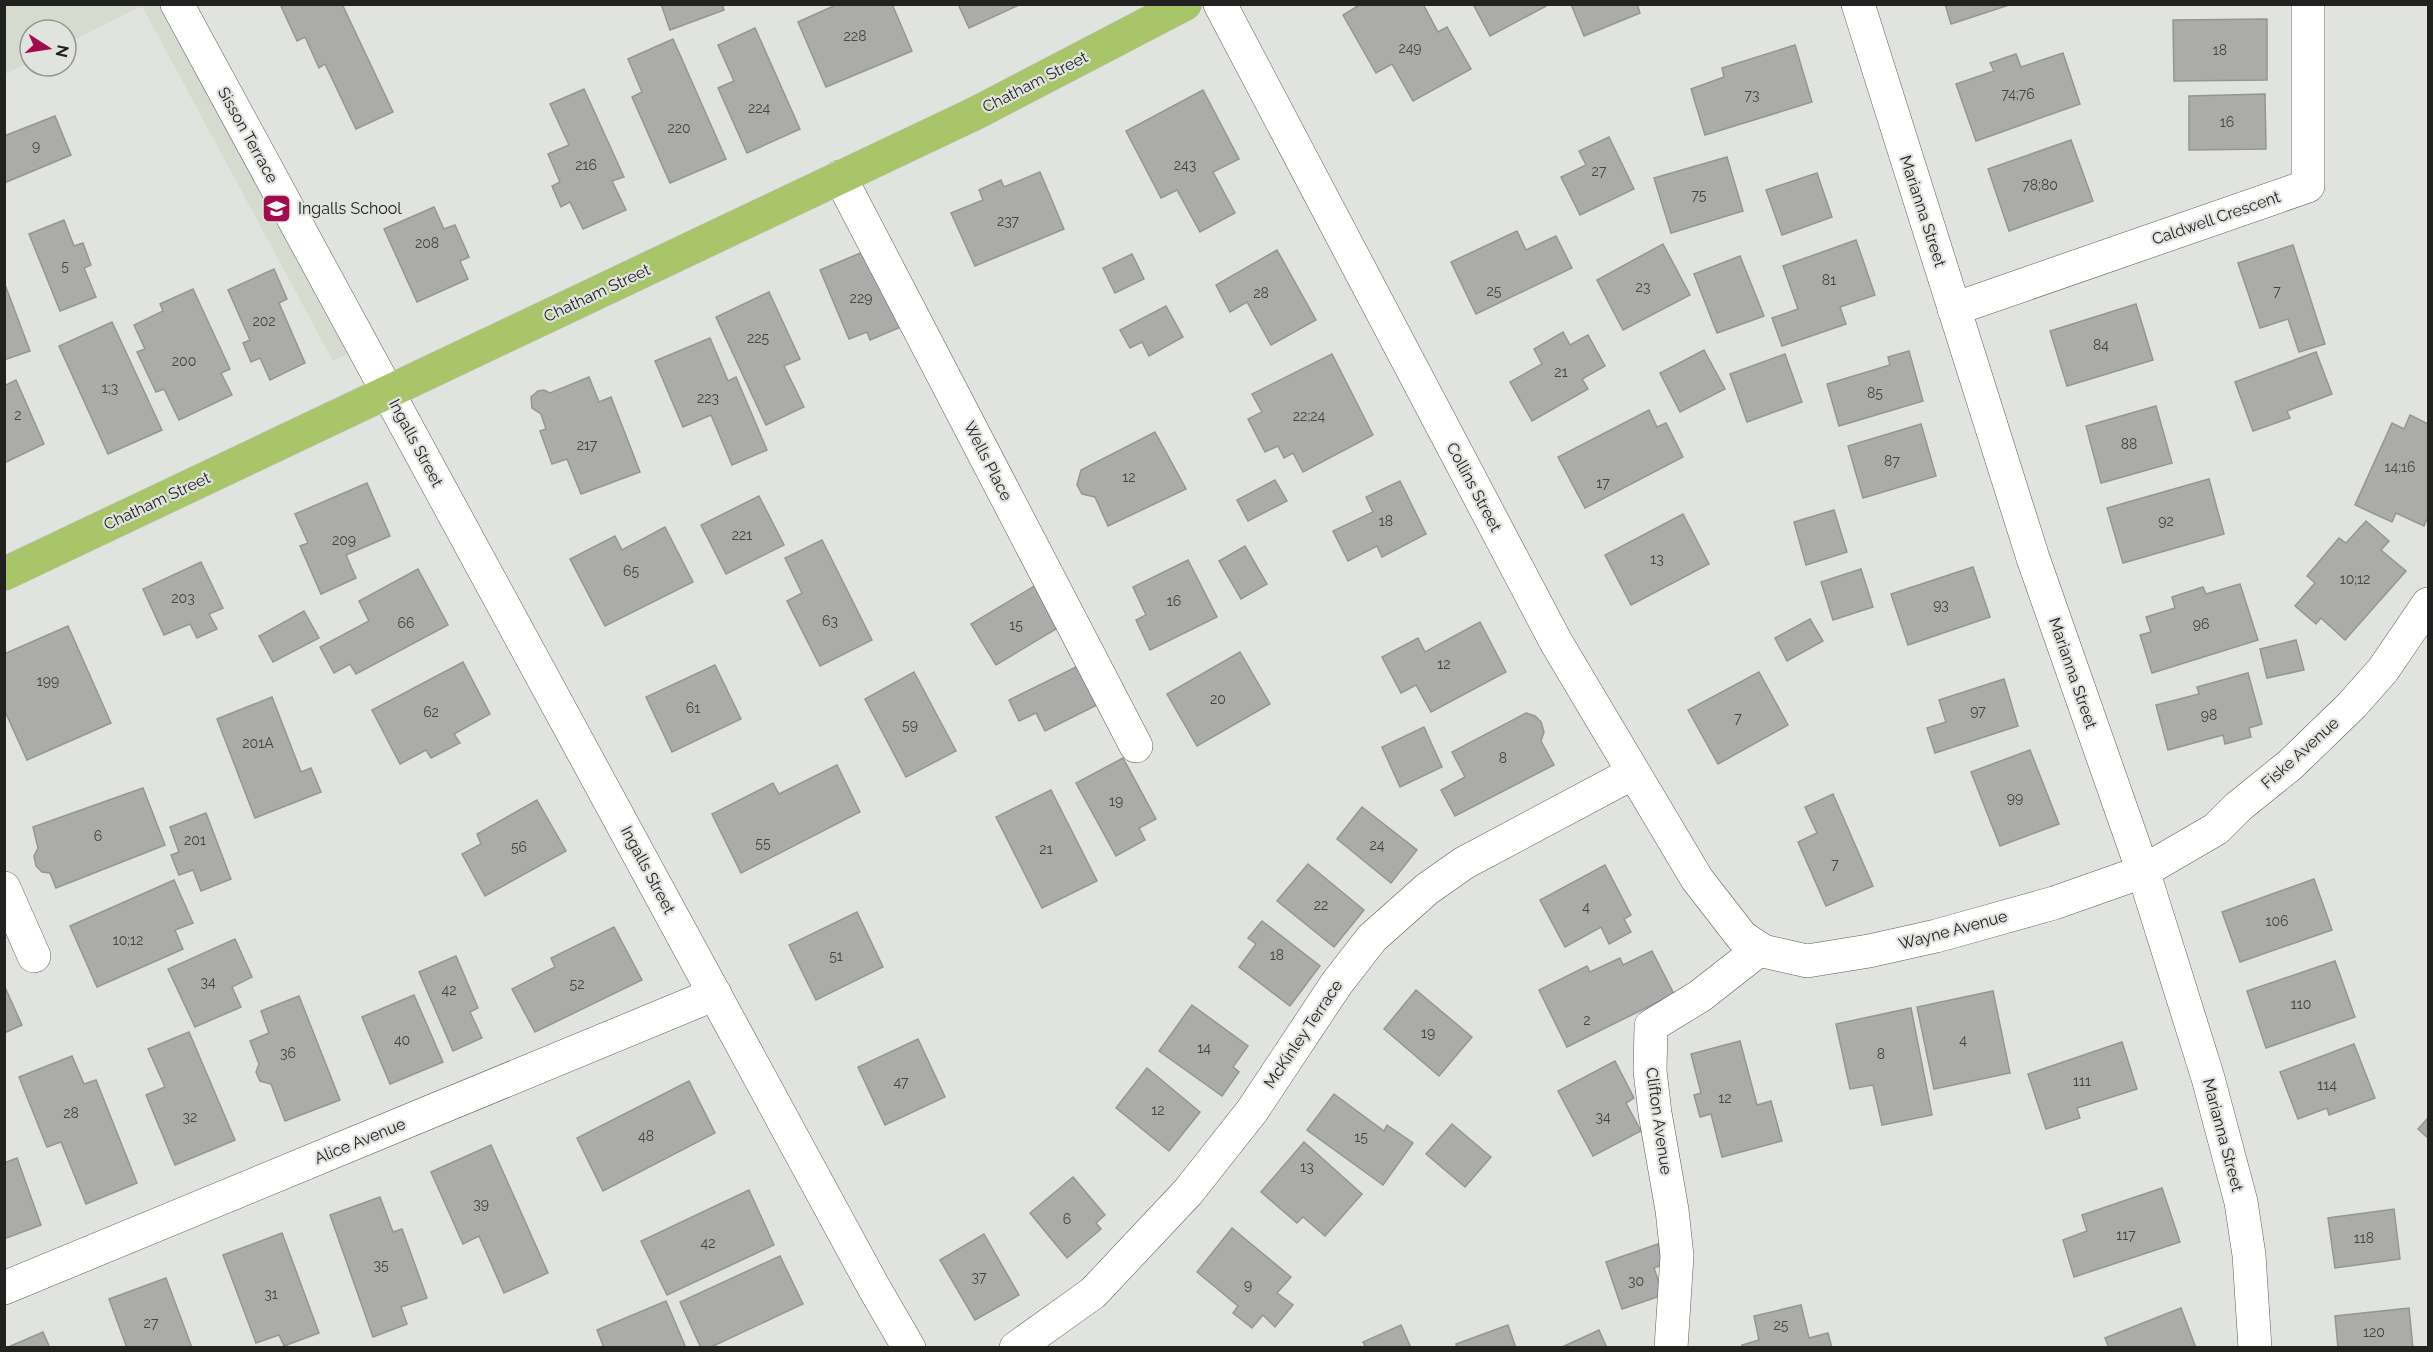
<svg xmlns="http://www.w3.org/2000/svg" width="2433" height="1352" viewBox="0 0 2433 1352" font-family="Raleway,sans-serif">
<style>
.built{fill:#d6dbd0}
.building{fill:#abaca9;stroke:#949692;stroke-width:1.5}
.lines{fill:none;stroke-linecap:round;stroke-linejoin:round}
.minor-casing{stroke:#5c5d5a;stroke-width:34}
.major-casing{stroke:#c1c1c1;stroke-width:34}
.minor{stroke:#fff;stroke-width:33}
.major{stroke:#a9c569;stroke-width:33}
.labels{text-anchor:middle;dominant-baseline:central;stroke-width:4.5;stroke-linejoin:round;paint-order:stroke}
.number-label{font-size:14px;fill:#444442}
.street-label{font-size:16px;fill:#212120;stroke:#e1e3df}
.poi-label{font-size:16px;fill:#212120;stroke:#e1e3df;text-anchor:start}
</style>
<rect width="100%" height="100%" fill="#e1e3df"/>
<polygon class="built" points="5,5 195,5 374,341 333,361 142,6 66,44 66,30 30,30 30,62 5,74"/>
<g class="building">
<polygon points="280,4 342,4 393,112 356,129 325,64 319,68 305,37 297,41"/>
<polygon points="661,4 722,4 724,10 670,30"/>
<polygon points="838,4 892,4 912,51 826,87 798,22"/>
<polygon points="958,4 1018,4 1019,5 969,28"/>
<polygon points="1361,4 1423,4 1438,32 1447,27 1471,69 1413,101 1392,64 1376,73 1343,15"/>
<polygon points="1473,4 1548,4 1548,5 1490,36"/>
<polygon points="1571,4 1637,4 1640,13 1584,36"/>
<polygon points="1945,4 2012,4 1951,24"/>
<polygon points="2267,19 2267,80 2174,81 2173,20"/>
<polygon points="755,28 800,129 747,153 718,88 734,81 718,45"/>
<polygon points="673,39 726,159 670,183 632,97 642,92 628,59"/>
<polygon points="1795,45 1812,102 1705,135 1691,89 1724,77 1722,68"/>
<polygon points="2063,53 2080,104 1976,141 1956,84 1994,71 1990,63 2016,54 2021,67"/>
<polygon points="584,89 624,177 612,181 626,210 583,229 570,202 561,207 552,186 560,182 548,154 569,145 550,104"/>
<polygon points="1203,90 1239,159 1213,172 1235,213 1200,232 1177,190 1161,198 1126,131"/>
<polygon points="2265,94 2266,149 2189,150 2189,96"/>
<polygon points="55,116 71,155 4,183 4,136"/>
<polygon points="1609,137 1634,189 1580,215 1561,177 1586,165 1579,151"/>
<polygon points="2071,140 2093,201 2009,231 1988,169"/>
<polygon points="1727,157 1743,211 1671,233 1654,178"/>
<polygon points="1040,172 1064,229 975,266 951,213 983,200 979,190 1001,180 1004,187"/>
<polygon points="1817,173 1832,217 1782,235 1766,190"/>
<polygon points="434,207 444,229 455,225 469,257 460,261 468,279 417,302 384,229"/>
<polygon points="64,220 74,246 83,243 91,265 84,268 96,297 60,311 29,234"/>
<polygon points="1517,231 1526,250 1556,236 1572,268 1476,314 1451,262"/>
<polygon points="1856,240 1875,295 1840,307 1846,324 1782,346 1772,318 1798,309 1783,266"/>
<polygon points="1663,244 1690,295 1623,330 1597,280"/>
<polygon points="2293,245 2325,344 2299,352 2288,319 2260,328 2238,263"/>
<polygon points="870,249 903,326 870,340 867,332 849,339 820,270"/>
<polygon points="1277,250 1316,320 1271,345 1247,302 1230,312 1216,285"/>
<polygon points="1132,254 1144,279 1115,293 1103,268"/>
<polygon points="1740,256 1764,316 1717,333 1694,274"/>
<polygon points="274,269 287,299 279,303 305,363 270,380 260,358 251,362 243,343 250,340 228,290"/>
<polygon points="4,282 30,351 4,360"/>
<polygon points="193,289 230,369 221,373 232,395 179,420 164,389 156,392 137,352 145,349 134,325 163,311 160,304"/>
<polygon points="769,292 800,359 784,366 804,407 766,425 716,317"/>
<polygon points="2136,304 2153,360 2067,386 2050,331"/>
<polygon points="1166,306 1183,337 1149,356 1142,342 1130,348 1120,330"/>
<polygon points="112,322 162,430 108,454 59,346"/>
<polygon points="1563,332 1570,345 1588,335 1605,366 1582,379 1588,389 1532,421 1510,382 1542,364 1534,349"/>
<polygon points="710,338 728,381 736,377 767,450 732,465 711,415 683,427 655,361"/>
<polygon points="1704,350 1725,389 1680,412 1660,373"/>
<polygon points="1909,351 1923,401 1839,426 1827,384 1890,365 1888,357"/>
<polygon points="2316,352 2332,394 2287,411 2290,418 2253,431 2235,382"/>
<polygon points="1332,354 1373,435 1303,472 1293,453 1284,458 1278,446 1265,452 1248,419 1262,412 1252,394"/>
<polygon points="1785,354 1802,402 1747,422 1730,374"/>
<polygon points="589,377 599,402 611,397 640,472 581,494 567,459 552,464 540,431 546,429 541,414 532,408 531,397 538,391 544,390 550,393"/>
<polygon points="16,380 44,444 4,463 4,386"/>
<polygon points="2156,406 2172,463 2101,483 2086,426"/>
<polygon points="1649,410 1657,427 1666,423 1683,457 1585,508 1558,457"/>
<polygon points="2410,415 2428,424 2428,517 2424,526 2396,513 2392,522 2355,505 2392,423 2404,429"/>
<polygon points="1921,424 1936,476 1863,498 1848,446"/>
<polygon points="1155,432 1186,489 1108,526 1095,497 1082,494 1077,485 1081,470"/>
<polygon points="2209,479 2224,534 2123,563 2107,508"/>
<polygon points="1275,480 1287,501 1248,521 1237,500"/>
<polygon points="1400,481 1426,534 1382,557 1377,546 1348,561 1333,531 1373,512 1366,497"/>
<polygon points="367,483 390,536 346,555 356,578 321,594 300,546 308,543 295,514"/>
<polygon points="759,496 784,545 726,574 701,525"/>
<polygon points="1834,510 1847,552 1806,565 1794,522"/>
<polygon points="1683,514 1709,564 1631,605 1605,555"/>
<polygon points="2366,521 2389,541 2381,550 2406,571 2345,640 2321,618 2316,624 2295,606 2315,583 2307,576 2339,538 2346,543"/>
<polygon points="665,527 693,582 605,626 570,559 615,536 622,550"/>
<polygon points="822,540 872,640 820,666 787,601 802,593 785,558"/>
<polygon points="1245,546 1267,584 1241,599 1219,561"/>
<polygon points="1188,560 1217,617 1150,650 1136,620 1146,615 1133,587"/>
<polygon points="201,562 223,608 209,614 217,629 197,638 190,624 164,635 143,589"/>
<polygon points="1973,567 1990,617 1908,645 1891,594"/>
<polygon points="418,569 448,625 356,674 350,664 334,673 320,647 369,621 359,601"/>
<polygon points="1861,569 1873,607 1833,620 1821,582"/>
<polygon points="2240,584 2258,640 2152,673 2140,635 2151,632 2146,617 2175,608 2172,597 2203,587 2206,594"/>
<polygon points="1036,585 1061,626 996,665 971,624"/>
<polygon points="304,611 319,638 273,662 259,636"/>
<polygon points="1810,619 1823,641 1787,661 1775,638"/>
<polygon points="1480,622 1506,672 1431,712 1416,685 1401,693 1382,657 1418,638 1425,652"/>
<polygon points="68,626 111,723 27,760 4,709 4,654"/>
<polygon points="2296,640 2304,670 2267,678 2260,649"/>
<polygon points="1240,652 1270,704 1197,746 1167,694"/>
<polygon points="463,662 490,714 454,734 460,743 431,758 426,750 400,764 372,710"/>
<polygon points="1082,664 1101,703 1045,731 1036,713 1019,721 1009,700"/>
<polygon points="715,665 741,719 672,752 646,697"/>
<polygon points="914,672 956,751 906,777 865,699"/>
<polygon points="1759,672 1788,725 1718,764 1688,710"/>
<polygon points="2248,673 2262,724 2249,728 2251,737 2225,744 2223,735 2168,750 2156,705 2199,694 2197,687"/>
<polygon points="2004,679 2018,726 1935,753 1927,728 1946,722 1939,700"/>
<polygon points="272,697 301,772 311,768 321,792 255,818 217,719"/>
<polygon points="1526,713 1535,716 1541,722 1544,732 1541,741 1554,765 1455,816 1441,790 1465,777 1452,752"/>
<polygon points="1424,727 1442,767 1400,787 1382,747"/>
<polygon points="2030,750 2059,824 2000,846 1971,772"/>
<polygon points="1123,758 1156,819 1139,828 1145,840 1116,856 1076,783"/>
<polygon points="837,765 860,812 741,873 712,814 773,783 779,794"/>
<polygon points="143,788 165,845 56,888 50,873 42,872 36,866 34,856 38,848 33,827"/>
<polygon points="1051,790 1097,881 1042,908 996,817"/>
<polygon points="1833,794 1873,886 1826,906 1798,842 1817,833 1805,807"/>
<polygon points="537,800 566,851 485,896 462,854 481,844 477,834"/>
<polygon points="1362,807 1417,850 1391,883 1337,839"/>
<polygon points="206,813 231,879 201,891 193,870 179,875 171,855 179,852 170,827"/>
<polygon points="1308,864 1364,910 1334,947 1277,901"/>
<polygon points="1605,865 1631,915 1624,919 1631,932 1609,944 1601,927 1565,947 1540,900"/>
<polygon points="2314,879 2332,930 2240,962 2222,912"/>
<polygon points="174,880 193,923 175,930 183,949 97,987 70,926"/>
<polygon points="857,912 883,967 816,1000 789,945"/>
<polygon points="1262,921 1320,966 1290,1006 1239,967 1256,944 1248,938"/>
<polygon points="614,927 642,980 535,1032 512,989 555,967 551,958"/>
<polygon points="235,939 252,977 232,987 241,1007 195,1027 168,969"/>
<polygon points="1652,951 1674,994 1567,1047 1539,990 1587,966 1590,972 1620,958 1623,965"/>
<polygon points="456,956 478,1008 470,1012 482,1038 453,1051 419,972"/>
<polygon points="2335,961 2355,1017 2266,1048 2247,991"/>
<polygon points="4,985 22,1025 4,1033"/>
<polygon points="1416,990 1472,1037 1439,1076 1384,1029"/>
<polygon points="1993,991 2010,1073 1934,1089 1917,1007"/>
<polygon points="414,995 443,1062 390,1084 362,1017"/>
<polygon points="299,996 340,1100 285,1121 271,1084 260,1081 256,1072 259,1064 250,1041 269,1033 261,1011"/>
<polygon points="1192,1005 1248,1046 1233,1067 1239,1072 1222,1096 1159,1051"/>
<polygon points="1911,1008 1932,1115 1882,1125 1873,1085 1850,1089 1836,1024"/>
<polygon points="189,1032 235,1140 175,1165 146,1095 165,1087 148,1049"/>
<polygon points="918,1039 945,1097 885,1125 858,1067"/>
<polygon points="1740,1041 1757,1105 1771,1101 1782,1141 1722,1157 1711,1114 1700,1117 1694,1095 1701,1093 1691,1054"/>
<polygon points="2122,1042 2137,1089 2077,1108 2080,1118 2046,1129 2028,1074"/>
<polygon points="2354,1044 2375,1098 2329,1115 2327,1108 2298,1119 2280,1072"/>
<polygon points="72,1056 84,1084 96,1080 137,1183 86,1204 61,1142 47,1147 19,1077"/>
<polygon points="1615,1061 1634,1098 1626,1103 1641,1131 1593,1156 1558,1091"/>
<polygon points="1147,1068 1200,1112 1169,1151 1116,1108"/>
<polygon points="689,1081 715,1133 603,1191 577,1138"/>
<polygon points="1334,1094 1384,1131 1387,1125 1413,1143 1383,1185 1307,1130"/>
<polygon points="2428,1118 2428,1138 2418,1129"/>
<polygon points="1452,1124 1491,1157 1465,1187 1426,1154"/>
<polygon points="1304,1142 1362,1194 1325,1236 1303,1217 1297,1223 1261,1192"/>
<polygon points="491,1145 548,1273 504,1293 479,1236 463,1244 431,1172"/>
<polygon points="17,1158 41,1225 4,1239 4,1163"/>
<polygon points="1073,1177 1105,1215 1096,1223 1101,1229 1067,1258 1030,1213"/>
<polygon points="2162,1188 2180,1242 2074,1277 2063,1240 2087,1231 2082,1215"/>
<polygon points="749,1190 774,1245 667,1295 641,1241"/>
<polygon points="380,1197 393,1232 402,1229 427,1298 401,1307 407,1324 373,1337 330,1215"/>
<polygon points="2394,1209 2400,1259 2335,1268 2328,1218"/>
<polygon points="1232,1228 1291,1277 1277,1293 1293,1305 1275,1327 1263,1315 1252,1328 1233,1313 1238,1306 1197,1272"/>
<polygon points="282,1233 319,1333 284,1346 279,1335 256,1343 223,1255"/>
<polygon points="984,1234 1019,1295 975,1320 940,1260"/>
<polygon points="1658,1244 1664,1264 1654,1268 1663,1295 1622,1309 1606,1262"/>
<polygon points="780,1256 803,1304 709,1348 701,1348 680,1302"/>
<polygon points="166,1278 192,1348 127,1348 109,1299"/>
<polygon points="666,1301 686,1348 604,1348 597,1330"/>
<polygon points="1801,1305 1809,1338 1828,1333 1832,1348 1742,1348 1742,1345 1759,1340 1754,1316"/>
<polygon points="2181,1308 2196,1348 2109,1348 2105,1338"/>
<polygon points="2409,1308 2413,1348 2338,1348 2335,1316"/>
<polygon points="1401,1325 1411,1348 1366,1348 1363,1342"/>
<polygon points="1508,1325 1516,1348 1457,1348 1456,1344"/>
<polygon points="1599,1330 1607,1348 1560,1348"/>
<polygon points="43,1332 50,1348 6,1348"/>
</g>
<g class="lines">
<defs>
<g id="minor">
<polyline points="177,4 873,1286 909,1348"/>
<polyline points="1220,4 1556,642 1697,879 1742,937 1763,951 1807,961 1869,951 1936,936 2054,903 2142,872 2216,829 2238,807 2290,765 2352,705 2383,670 2428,604"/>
<polyline points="1858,4 2033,558 2146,880 2208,1078 2241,1202 2249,1255 2255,1348"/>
<polyline points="840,177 1136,746"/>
<polyline points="1954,309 2308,186 2308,4"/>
<polyline points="4,888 34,956"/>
<polyline points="4,1288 715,994"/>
<polyline points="1016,1348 1093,1293 1188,1192 1252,1111 1337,983 1372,938 1427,889 1464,863 1633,773"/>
<polyline points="1671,1348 1677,1256 1672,1210 1655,1113 1650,1071 1651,1026 1700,996 1760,949"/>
</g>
<polyline id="major" points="4,574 976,113 1185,4"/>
</defs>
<use href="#minor" class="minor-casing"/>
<use href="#major" class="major-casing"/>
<use href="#minor" class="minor"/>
<use href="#major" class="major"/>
</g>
<defs>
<symbol id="school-square" viewBox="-11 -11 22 22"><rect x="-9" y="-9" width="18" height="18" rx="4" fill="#a20b4d" stroke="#e1e3df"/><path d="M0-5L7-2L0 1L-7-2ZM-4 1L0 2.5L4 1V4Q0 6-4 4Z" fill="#fff"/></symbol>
</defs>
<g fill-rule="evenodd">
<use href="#school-square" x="260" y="192" width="33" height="33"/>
</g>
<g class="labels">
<g class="number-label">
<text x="855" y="36">228</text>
<text x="1410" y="48">249</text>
<text x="2220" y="50">18</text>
<text x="2018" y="94">74;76</text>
<text x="1752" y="95">73</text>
<text x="759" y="108">224</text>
<text x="2227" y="122">16</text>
<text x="679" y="128">220</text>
<text x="36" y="146">9</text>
<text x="586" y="165">216</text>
<text x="1185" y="165">243</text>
<text x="1599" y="171">27</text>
<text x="2040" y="185">78;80</text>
<text x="1699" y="195">75</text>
<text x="1008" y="221">237</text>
<text x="427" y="243">208</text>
<text x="65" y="266">5</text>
<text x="1829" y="280">81</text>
<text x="1643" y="287">23</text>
<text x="1494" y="291">25</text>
<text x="2277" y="291">7</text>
<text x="1261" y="293">28</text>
<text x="861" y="298">229</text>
<text x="264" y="321">202</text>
<text x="758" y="338">225</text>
<text x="2101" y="345">84</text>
<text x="184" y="361">200</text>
<text x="1561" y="372">21</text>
<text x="110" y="388">1;3</text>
<text x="1875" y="393">85</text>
<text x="708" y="398">223</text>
<text x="18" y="415">2</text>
<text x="1309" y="416">22;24</text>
<text x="2129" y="444">88</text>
<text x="587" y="445">217</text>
<text x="1892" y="461">87</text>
<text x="2400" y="467">14;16</text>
<text x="1129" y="477">12</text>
<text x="1603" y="483">17</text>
<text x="1386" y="521">18</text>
<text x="2166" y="521">92</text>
<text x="742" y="535">221</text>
<text x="344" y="540">209</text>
<text x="1657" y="559">13</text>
<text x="631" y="571">65</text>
<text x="2355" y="579">10;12</text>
<text x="183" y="598">203</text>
<text x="1174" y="601">16</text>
<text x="1941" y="605">93</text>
<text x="830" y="621">63</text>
<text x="406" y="623">66</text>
<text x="2201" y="624">96</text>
<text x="1016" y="625">15</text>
<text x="1444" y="664">12</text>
<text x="48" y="681">199</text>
<text x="1218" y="699">20</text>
<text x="693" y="708">61</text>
<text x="1978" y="711">97</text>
<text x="431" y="712">62</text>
<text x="2209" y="715">98</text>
<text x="1738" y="718">7</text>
<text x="910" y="725">59</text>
<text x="258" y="743">201A</text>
<text x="1503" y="758">8</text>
<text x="2015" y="798">99</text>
<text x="1116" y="801">19</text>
<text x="98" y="836">6</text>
<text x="195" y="840">201</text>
<text x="763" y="843">55</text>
<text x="1377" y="845">24</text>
<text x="519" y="847">56</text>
<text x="1046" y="849">21</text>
<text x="1835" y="864">7</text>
<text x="1321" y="905">22</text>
<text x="1586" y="907">4</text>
<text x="2277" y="921">106</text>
<text x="128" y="940">10;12</text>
<text x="1277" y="955">18</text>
<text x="836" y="956">51</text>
<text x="208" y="982">34</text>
<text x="577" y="984">52</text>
<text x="449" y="990">42</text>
<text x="2301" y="1004">110</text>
<text x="1587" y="1020">2</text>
<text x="1428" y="1033">19</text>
<text x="402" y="1040">40</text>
<text x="1963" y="1040">4</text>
<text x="1204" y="1048">14</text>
<text x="288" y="1053">36</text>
<text x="1881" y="1054">8</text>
<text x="2082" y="1081">111</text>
<text x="901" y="1082">47</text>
<text x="2327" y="1085">114</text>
<text x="1725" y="1098">12</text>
<text x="1158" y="1110">12</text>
<text x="71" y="1113">28</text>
<text x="190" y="1117">32</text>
<text x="1603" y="1117">34</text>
<text x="646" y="1136">48</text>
<text x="1361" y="1137">15</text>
<text x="1307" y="1167">13</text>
<text x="481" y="1204">39</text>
<text x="1067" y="1219">6</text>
<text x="2126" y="1235">117</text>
<text x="2364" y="1238">118</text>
<text x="708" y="1243">42</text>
<text x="381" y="1265">35</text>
<text x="979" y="1277">37</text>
<text x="1636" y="1281">30</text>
<text x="1248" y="1285">9</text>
<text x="271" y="1294">31</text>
<text x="151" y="1323">27</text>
<text x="1781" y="1325">25</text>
<text x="2374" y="1332">120</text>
</g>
<g class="street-label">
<text transform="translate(1035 82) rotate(-27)">Chatham Street</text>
<text transform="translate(248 135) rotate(61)">Sisson Terrace</text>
<text transform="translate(1923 211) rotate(72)">Marianna Street</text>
<text transform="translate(2216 218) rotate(-19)">Caldwell Crescent</text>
<text transform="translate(597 293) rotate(-25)">Chatham Street</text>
<text transform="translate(416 443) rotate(62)">Ingalls Street</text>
<text transform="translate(988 461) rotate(63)">Wells Place</text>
<text transform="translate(1474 487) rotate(62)">Collins Street</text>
<text transform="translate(157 501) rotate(-25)">Chatham Street</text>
<text transform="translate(2073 673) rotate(71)">Marianna Street</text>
<text transform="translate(2300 753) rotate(-42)">Fiske Avenue</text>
<text transform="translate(648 870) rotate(62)">Ingalls Street</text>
<text transform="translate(1953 930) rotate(-15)">Wayne Avenue</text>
<text transform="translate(1303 1034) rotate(-56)">McKinley Terrace</text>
<text transform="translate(1659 1121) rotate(82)">Clifton Avenue</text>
<text transform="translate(2223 1135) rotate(75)">Marianna Street</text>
<text transform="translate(360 1141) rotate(-22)">Alice Avenue</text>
</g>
<g class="poi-label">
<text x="298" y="208">Ingalls School</text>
</g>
</g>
<rect width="2433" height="1352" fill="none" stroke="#212120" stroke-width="12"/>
<g transform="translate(48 48) rotate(102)"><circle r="28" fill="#e1e3df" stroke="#949593" stroke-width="1.5"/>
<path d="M0-4.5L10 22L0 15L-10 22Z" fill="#a20b4d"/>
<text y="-9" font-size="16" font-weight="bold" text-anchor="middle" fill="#212120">N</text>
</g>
</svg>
